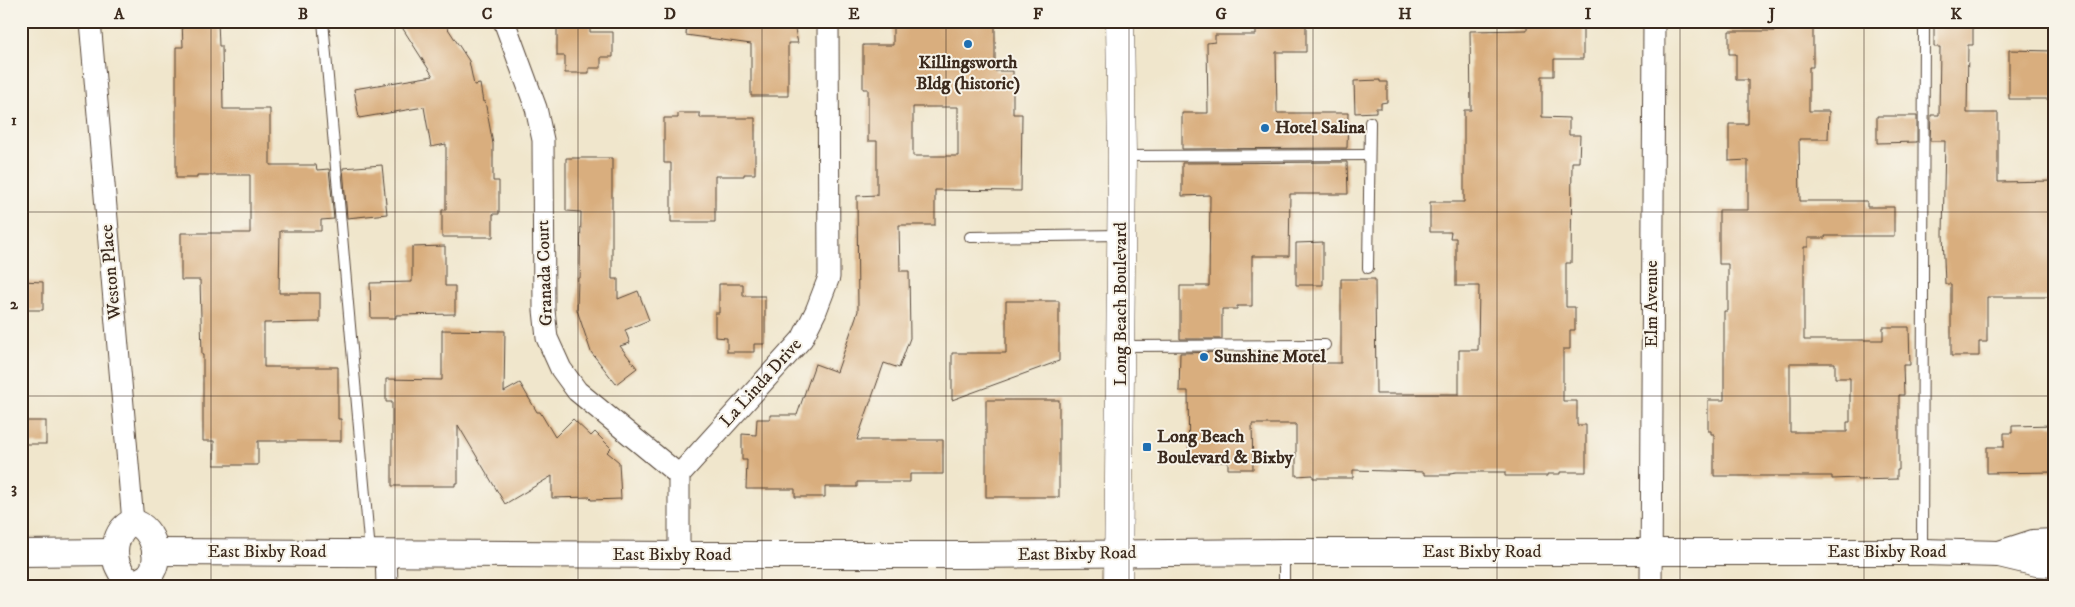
<svg xmlns="http://www.w3.org/2000/svg" width="2075" height="607" viewBox="0 0 2075 607" font-family="'IM FELL DW Pica',serif">
<style>
.building{fill:#d9ae7e;fill-rule:evenodd}
.lines{fill:none;stroke-linecap:round;stroke-linejoin:round}
.service-casing{stroke:#564638;stroke-width:12}
.minor-casing{stroke:#564638;stroke-width:23}
.tertiary-casing{stroke:#564638;stroke-width:28}
.primary-casing{stroke:#564638;stroke-width:29}
.service{stroke:#fff;stroke-width:10}
.minor{stroke:#fff;stroke-width:21}
.tertiary{stroke:#fff;stroke-width:26}
.primary{stroke:#fff;stroke-width:28}
.grid{fill:none;stroke:#3b2a1e;stroke-width:1;stroke-opacity:0.55}
.poi-dot{fill:#1f6fb2;stroke:#f7f3e8;stroke-width:2}
.labels{text-anchor:middle;dominant-baseline:central;stroke-width:4;stroke-linejoin:round;paint-order:stroke}
.poi-label{font-size:18px;font-weight:bold;fill:#3b2a1e;stroke:#f7f3e8;text-anchor:start}
.street-label{font-size:18px;fill:#3b2a1e;stroke:#f7f3e8}
.neatline{fill:none;stroke:#3b2a1e;stroke-width:2}
.grid-label{font-size:16px;text-anchor:middle;font-weight:bold;fill:#3b2a1e}
</style>
<rect width="100%" height="100%" fill="#f7f3e8"/>
<filter id="ink" filterUnits="userSpaceOnUse"><feTurbulence type="fractalNoise" baseFrequency=".02" numOctaves="2"/><feDisplacementMap in="SourceGraphic" scale="10" xChannelSelector="R" yChannelSelector="G"/><feConvolveMatrix kernelMatrix="1 2 1 2 8 2 1 2 1" color-interpolation-filters="sRGB"/></filter>
<filter id="wash" filterUnits="userSpaceOnUse"><feTurbulence type="fractalNoise" baseFrequency=".0096" numOctaves="4" result="noise"/><feDisplacementMap in="SourceGraphic" scale="20" xChannelSelector="R" yChannelSelector="G"/><feGaussianBlur stdDeviation="1.12" result="paint"/><feColorMatrix in="noise" values="0 0 0 0 0 0 0 0 0 0 0 0 0 0 0 0 0 1.4 0 .05"/><feComposite in="paint" operator="in"/></filter>
<g filter="url(#wash)">
<rect width="100%" height="100%" fill="#f0e6cc"/>
<g id="blocks">
<g class="building">
<polygon points="182,21 218,21 219,46 222,46 223,109 270,109 270,165 316,165 317,170 329,169 334,219 321,220 321,231 280,231 279,293 320,293 320,322 264,323 264,367 338,367 338,419 341,419 341,441 258,441 258,465 214,465 214,441 203,441 203,355 202,355 200,280 181,280 181,233 250,233 250,175 197,175 197,178 176,178 176,47 183,47"/>
<polygon points="398,21 443,21 469,61 474,85 480,84 483,102 485,101 493,144 493,181 499,181 499,214 493,214 493,237 442,237 442,210 446,210 446,144 431,147 424,107 359,118 354,89 433,76"/>
<polygon points="557,21 590,21 590,32 613,32 613,57 601,57 601,68 589,68 589,73 565,73 565,56 557,56"/>
<polygon points="687,21 793,21 798,43 788,43 788,96 751,96 751,44 686,35"/>
<path d="M893 21H995V71H1013V114H1022L1021 191 935 190V225H899L900 271H909L910 338 899 368 884 363 857 440H943V474H910V482H857V487H825V497H795V489H746L747 460H742V434L756 435 757 419H770V415H797L815 364 837 372 858 311 857 196 877 195V141H868V89H863V45H893ZM913 107H958V156H913Z"/>
<polygon points="1256,21 1300,21 1300,25 1306,25 1306,52 1276,52 1277,113 1348,113 1347,148 1182,149 1182,113 1208,113 1207,43 1215,42 1215,35 1256,35"/>
<path d="M1774 21H1813V67H1809V111H1829L1828 139H1799L1800 201H1867V207H1894V236H1825V238H1808V247H1804V340H1883V327H1909L1910 365H1903L1904 395H1899V470H1897V479L1857 480V478L1832 479V476H1714V434H1711V431H1708V400H1724V311H1728V264H1719V210H1748V160L1729 161V124H1748V80H1736V54H1729V31H1774ZM1790 363H1835V378H1850V422H1847V432H1790Z"/>
<polygon points="1934,21 1973,21 1973,45 1968,45 1967,113 1998,113 1998,182 2054,181 2054,297 1987,297 1987,342 1979,342 1979,356 1951,356 1951,284 1945,284 1943,234 1945,141 1930,141 1931,115 1939,115 1940,47 1934,47"/>
<polygon points="1527,26 1583,26 1583,59 1554,59 1554,76 1542,76 1542,117 1569,118 1569,135 1580,135 1579,162 1572,162 1571,263 1566,263 1566,307 1575,307 1575,330 1570,330 1570,349 1563,349 1563,401 1577,401 1577,425 1586,425 1586,472 1560,472 1560,474 1547,474 1547,476 1505,476 1505,472 1456,472 1450,473 1450,475 1424,475 1424,472 1353,470 1353,478 1313,478 1313,475 1296,476 1296,424 1252,424 1253,469 1228,469 1228,462 1189,462 1188,391 1179,391 1180,353 1223,352 1223,356 1228,356 1228,363 1341,363 1341,279 1375,279 1376,394 1459,394 1459,350 1478,350 1479,286 1456,286 1456,238 1450,238 1451,232 1430,232 1430,202 1464,202 1464,110 1471,110 1470,31 1527,30"/>
<polygon points="2009,50 2054,51 2054,99 2009,99"/>
<polygon points="1380,80 1380,82 1387,82 1387,102 1381,103 1381,108 1376,108 1376,112 1355,113 1354,81"/>
<polygon points="678,113 700,113 700,118 755,118 755,174 744,174 744,176 715,176 715,222 671,222 671,163 664,163 664,118 678,118"/>
<polygon points="1877,116 1917,116 1917,142 1877,143"/>
<polygon points="566,158 612,158 612,279 618,279 618,299 638,291 649,320 625,330 630,343 620,346 637,368 616,384 591,352 577,310 578,278 580,278 581,212 566,211"/>
<polygon points="1347,162 1348,194 1290,194 1289,256 1252,256 1252,306 1237,306 1237,309 1222,309 1222,339 1180,339 1180,286 1209,286 1210,195 1182,196 1182,163"/>
<polygon points="382,165 387,214 347,218 343,168"/>
<polygon points="1323,242 1323,285 1296,285 1296,243"/>
<polygon points="445,246 445,286 455,286 455,314 396,315 396,318 371,318 370,283 412,282 412,247"/>
<polygon points="21,281 43,282 43,310 21,310"/>
<polygon points="719,284 743,284 743,296 765,296 765,344 754,344 754,352 727,352 727,338 715,337 715,313 719,313"/>
<polygon points="1006,301 1059,301 1059,361 952,400 952,353 1006,353"/>
<polygon points="442,330 505,331 504,392 520,383 537,412 540,412 555,437 573,419 591,436 595,432 611,448 607,452 619,462 621,499 591,500 590,497 552,498 552,476 505,504 458,425 458,483 455,483 455,486 392,486 392,402 386,402 386,379 442,380"/>
<rect x="986" y="400" width="73" height="97"/>
<rect x="21" y="421" width="25" height="23"/>
<polygon points="2054,425 2054,472 1987,473 1987,447 2004,447 2004,433 2012,433 2012,426"/>
</g>
</g>
</g>
<g filter="url(#ink)">
<use href="#blocks" fill-opacity="0" stroke="#564638" stroke-width="1"/>
<g class="lines">
<defs>
<g id="service">
<polyline points="323,21 370,552"/>
<polyline points="1123,156 1369,155"/>
<polyline points="970,237 1121,235"/>
<polyline points="1368,268 1370,122"/>
<polyline points="1122,346 1325,345"/>
<polyline points="1922,551 1924,21"/>
<polyline points="1284,552 1284,586"/>
</g>
<g id="minor">
<polyline points="90,21 133,522"/>
<polyline points="504,21 536,108 543,140 544,310 547,338 561,369 577,391 679,475"/>
<polyline points="386,553 387,586"/>
<polyline points="679,555 679,475 802,339 816,311 829,277 828,21"/>
<polyline points="1651,586 1654,21"/>
</g>
<g id="tertiary">
<path d="M133 522C154 527 164 564 147 577 144 579 140 581 136 582L125 579C122 574 119 569 117 564 112 549 117 528 133 522Z"/>
<polyline points="155,552 679,555 966,555 1284,552 1922,552 1999,554 2037,563 2054,564"/>
<polyline points="21,553 115,552"/>
<polyline points="1999,554 2033,543 2054,542"/>
</g>
<polyline id="primary" points="1118,586 1122,156 1120,21"/>
</defs>
<use href="#service" class="service-casing"/>
<use href="#minor" class="minor-casing"/>
<use href="#tertiary" class="tertiary-casing"/>
<use href="#primary" class="primary-casing"/>
<use href="#service" class="service"/>
<use href="#minor" class="minor"/>
<use href="#tertiary" class="tertiary"/>
<use href="#primary" class="primary"/>
</g>
</g>
<path class="grid" d="M211 21V586M395 21V586M578 21V586M762 21V586M946 21V586M1129 21V586M1313 21V586M1497 21V586M1680 21V586M1864 21V586M21 212H2054M21 396H2054"/>
<g class="poi-dot">
<circle cx="968" cy="44" r="5"/>
<circle cx="1265" cy="128" r="5"/>
<circle cx="1204" cy="357" r="5"/>
<rect x="1142" y="442" width="10" height="10" rx="2.5"/>
</g>
<g class="labels">
<g class="poi-label">
<text x="968" y="63" text-anchor="middle">Killingsworth<tspan x="968" dy="21">Bldg (historic)</tspan></text>
<text x="1275" y="128">Hotel Salina</text>
<text x="1214" y="357">Sunshine Motel</text>
<text x="1157" y="437">Long Beach<tspan x="1157" dy="21">Boulevard &amp; Bixby</tspan></text>
</g>
<g class="street-label">
<text transform="translate(111 272) rotate(-95)">Weston Place</text>
<text transform="translate(545 273) rotate(-92)">Granada Court</text>
<text transform="translate(1121 304) rotate(-90)">Long Beach Boulevard</text>
<text transform="translate(1652 304) rotate(-90)">Elm Avenue</text>
<text transform="translate(761 383) rotate(-48)">La Linda Drive</text>
<text x="267" y="552">East Bixby Road</text>
<text x="1482" y="552">East Bixby Road</text>
<text x="1887" y="552">East Bixby Road</text>
<text transform="translate(1077 554) rotate(-1)">East Bixby Road</text>
<text x="672" y="555">East Bixby Road</text>
</g>
</g>
<rect width="2075" height="607" fill="none" stroke="#f7f3e8" stroke-width="55"/>
<rect x="28" y="28" width="2020" height="552" class="neatline"/>
<g class="grid-label">
<text x="119" y="19">A</text>
<text x="303" y="19">B</text>
<text x="487" y="19">C</text>
<text x="670" y="19">D</text>
<text x="854" y="19">E</text>
<text x="1038" y="19">F</text>
<text x="1221" y="19">G</text>
<text x="1405" y="19">H</text>
<text x="1588" y="19">I</text>
<text x="1772" y="19">J</text>
<text x="1956" y="19">K</text>
<text x="14" y="125">1</text>
<text x="14" y="309">2</text>
<text x="14" y="493">3</text>
</g>
</svg>
